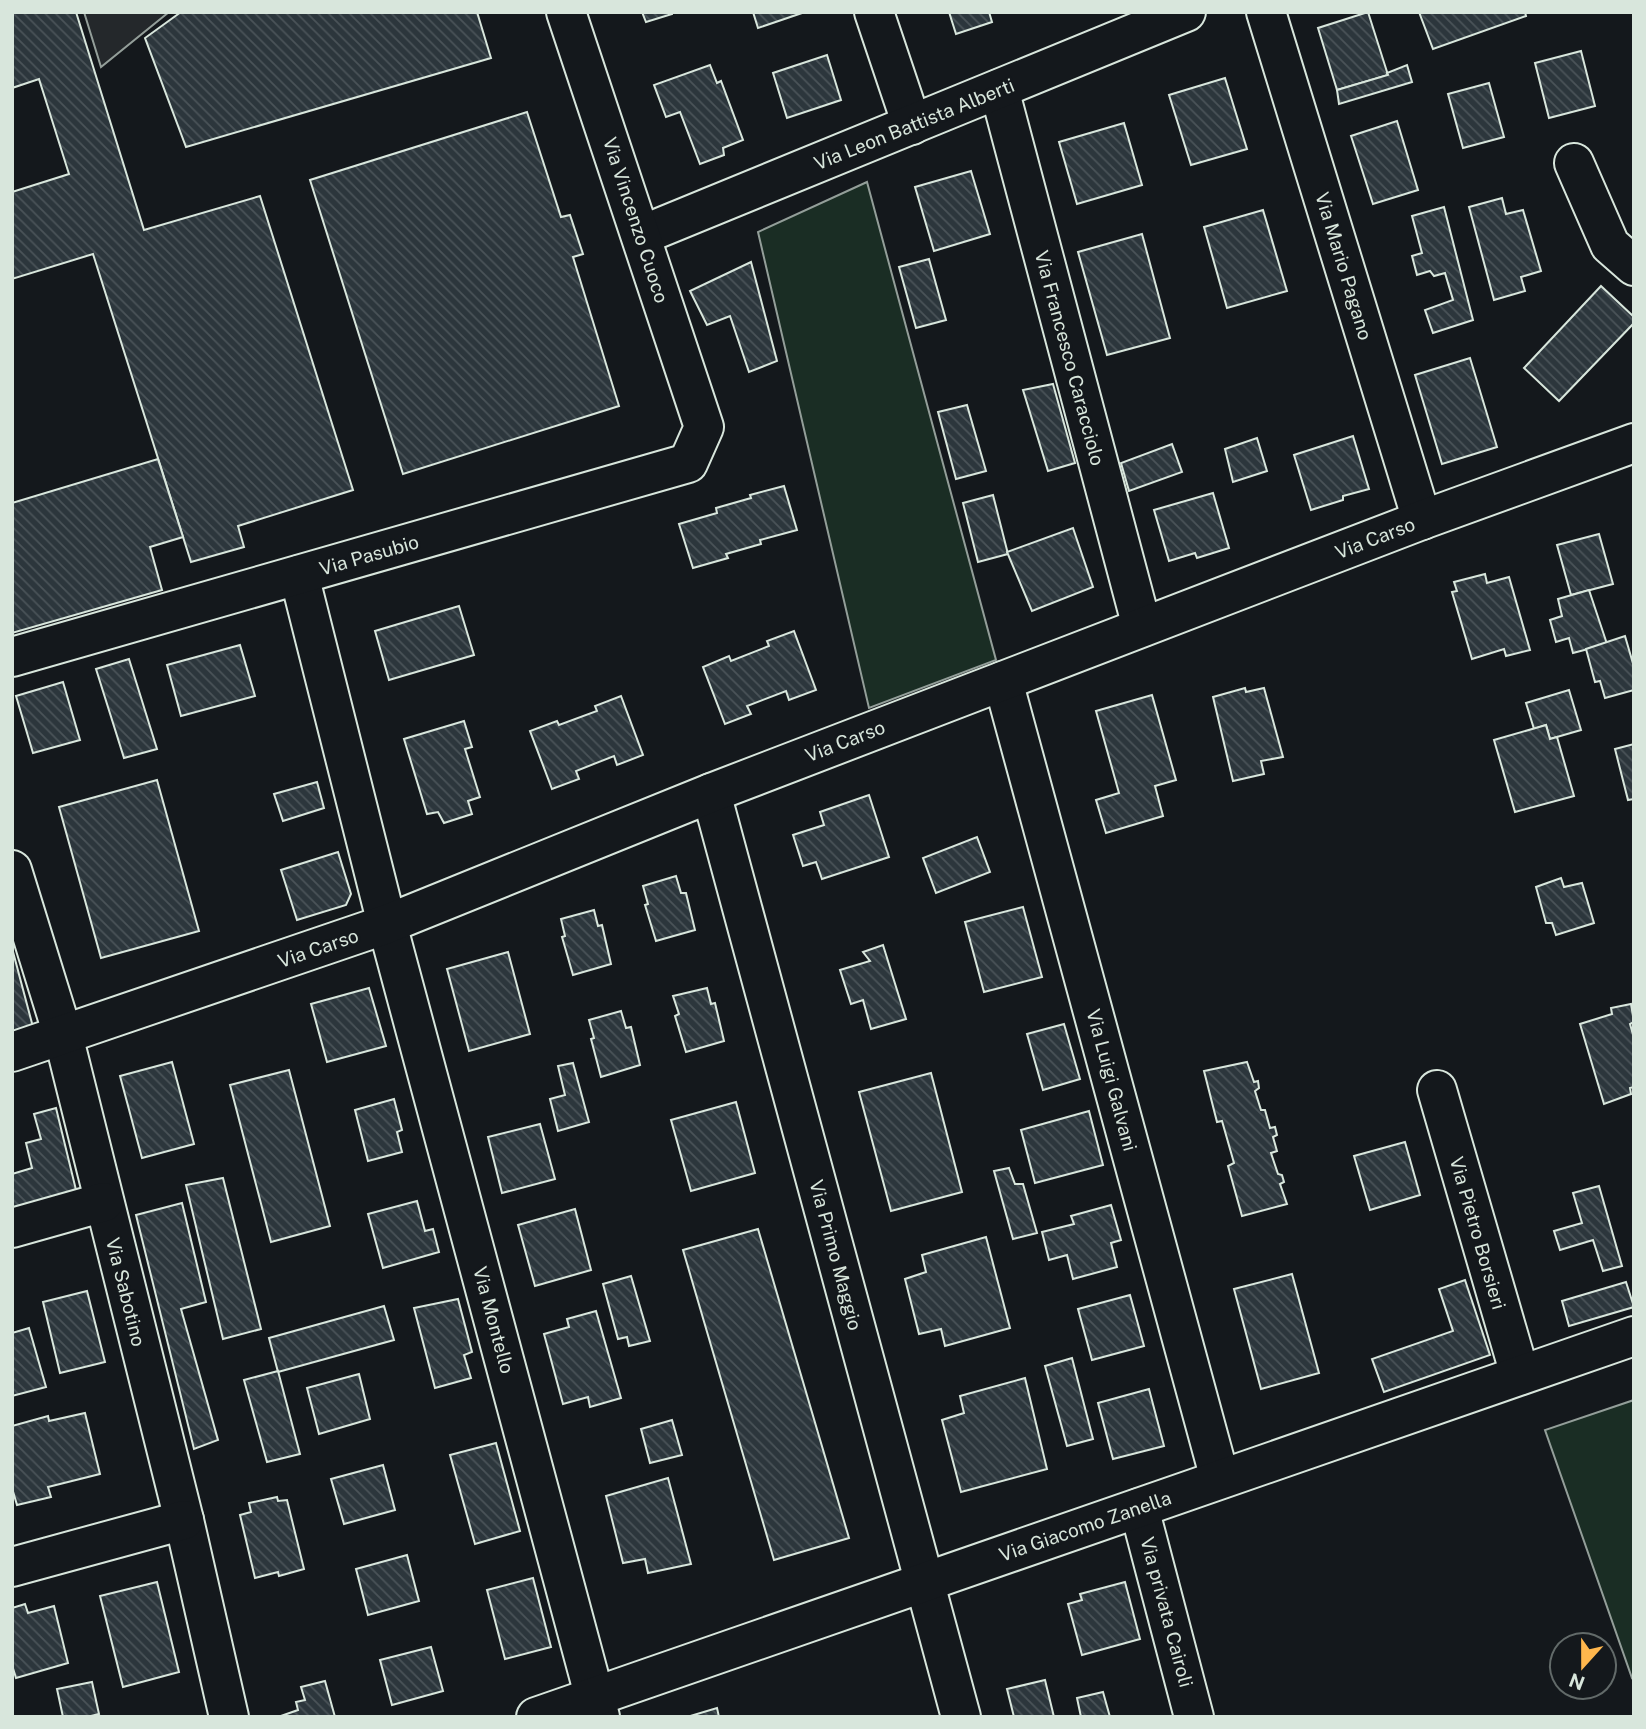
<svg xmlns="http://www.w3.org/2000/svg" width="1646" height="1729" viewBox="0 0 1646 1729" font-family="'Public Sans',sans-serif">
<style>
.green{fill:#1a2d24;stroke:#939e99;stroke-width:2}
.parking{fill:#24282b;stroke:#939e99;stroke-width:2}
.building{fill:url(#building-back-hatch);stroke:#d8e6dc;stroke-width:2}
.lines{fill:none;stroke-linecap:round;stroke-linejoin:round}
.minor-casing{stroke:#d8e6dc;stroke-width:42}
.minor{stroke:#14181c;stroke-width:38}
.labels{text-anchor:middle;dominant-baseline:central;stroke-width:5;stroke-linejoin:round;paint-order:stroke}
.street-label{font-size:19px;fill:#d8e6dc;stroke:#14181c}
</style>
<defs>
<pattern id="building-back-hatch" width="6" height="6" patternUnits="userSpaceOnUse" patternTransform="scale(1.75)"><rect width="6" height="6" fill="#2c363c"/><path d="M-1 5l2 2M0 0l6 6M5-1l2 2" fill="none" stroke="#4a5358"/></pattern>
</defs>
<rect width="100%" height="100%" fill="#14181c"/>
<g class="green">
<polygon points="867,182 996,660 869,708 758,232"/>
<polygon points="1634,1400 1634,1677 1632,1678 1545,1430"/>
</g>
<polygon class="parking" points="84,12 169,12 101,67"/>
<g class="building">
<polygon points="12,12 76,12 144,230 260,196 353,490 238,526 244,547 191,562 93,254 12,279 12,192 69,174 39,79 12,88"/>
<polygon points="181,12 477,12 491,58 186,147 145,38"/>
<polygon points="642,12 672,12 672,14 646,22"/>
<polygon points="753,12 805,12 758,28"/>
<polygon points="949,12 989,12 992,22 956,34"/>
<polygon points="1368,12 1388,75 1337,90 1318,28"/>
<polygon points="1419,12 1525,12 1526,16 1433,49"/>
<polygon points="1581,51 1595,106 1549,118 1535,63"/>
<polygon points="827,55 841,100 787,118 773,73"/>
<polygon points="710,65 717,83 721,81 743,140 723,148 724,155 700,164 680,112 666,117 654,85"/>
<polygon points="1407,65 1412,82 1339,104 1337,90 1388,75 1387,73"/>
<polygon points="1225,78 1247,149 1191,165 1169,95"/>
<polygon points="1489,83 1504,137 1463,148 1448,94"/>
<polygon points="527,112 561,217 570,215 583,254 573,257 619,406 403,474 310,180"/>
<polygon points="1397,121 1418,190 1373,204 1351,136"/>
<polygon points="1124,123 1142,185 1077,204 1059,142"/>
<polygon points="971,171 990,234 934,251 915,187"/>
<polygon points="1502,198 1506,214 1523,210 1541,271 1521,277 1525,291 1494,300 1469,207"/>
<polygon points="1444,207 1473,320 1433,333 1425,310 1453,300 1445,273 1434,276 1430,271 1417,275 1412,256 1422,253 1412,216"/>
<polygon points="1263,210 1287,291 1227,308 1204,227"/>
<polygon points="1142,234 1170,338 1107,355 1078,252"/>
<polygon points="929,259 946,320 916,328 899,267"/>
<polygon points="751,262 777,361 749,372 730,316 707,325 690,291"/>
<polygon points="1601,286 1634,317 1634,323 1559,401 1524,368"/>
<polygon points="1470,358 1497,447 1442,464 1415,375"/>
<polygon points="1053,384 1075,463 1048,471 1023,390"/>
<polygon points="967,405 986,471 956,479 938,412"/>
<polygon points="1353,436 1369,489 1343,496 1343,500 1311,510 1294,455"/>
<polygon points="1257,438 1267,471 1233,482 1225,449"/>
<polygon points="1172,444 1182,472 1129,491 1121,463"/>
<polygon points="158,459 183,537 150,547 162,590 12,633 12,503"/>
<polygon points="784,486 797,530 760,540 761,544 726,554 728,558 693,568 679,524 717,513 716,508 751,498 750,495"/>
<polygon points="1213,493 1229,548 1197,558 1195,553 1169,561 1154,510"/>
<polygon points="993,495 1008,554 978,562 963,503"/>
<polygon points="1073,528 1093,587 1032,611 1007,552"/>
<polygon points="1599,534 1613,584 1571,595 1557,545"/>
<polygon points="1485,574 1487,583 1509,577 1530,650 1506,656 1504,649 1472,659 1452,592 1457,591 1454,582"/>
<polygon points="1589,590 1607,644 1573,653 1569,638 1556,642 1550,620 1562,616 1558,599"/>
<polygon points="459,606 474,655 389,680 375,631"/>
<polygon points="794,631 816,690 789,700 786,691 747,706 751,714 725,724 703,667 729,656 731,661 769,646 767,641"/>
<polygon points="1625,636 1634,667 1634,690 1605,698 1600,681 1595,682 1586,649"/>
<polygon points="240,645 255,696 181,716 167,665"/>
<polygon points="129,659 157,749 124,758 96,669"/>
<polygon points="63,682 80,740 33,753 16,696"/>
<polygon points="1245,688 1246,692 1264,688 1283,757 1261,761 1264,774 1233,781 1213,697"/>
<polygon points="1569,690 1581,730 1550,739 1546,725 1534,729 1526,703"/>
<polygon points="1152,695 1176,780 1155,786 1163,816 1106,833 1096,800 1119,793 1096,711"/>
<polygon points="621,696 643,755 617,765 614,756 576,771 579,779 552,789 530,731 557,721 559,725 597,711 595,706"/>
<polygon points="464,721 472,747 465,749 480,797 468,801 472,814 444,823 438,812 427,814 404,739"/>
<polygon points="1546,725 1550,739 1557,737 1574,796 1515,812 1494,740"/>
<polygon points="1634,744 1634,799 1628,800 1615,749"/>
<polygon points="157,780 199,931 101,958 59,807"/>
<polygon points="317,782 324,808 283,821 274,794"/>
<polygon points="869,795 889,857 822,879 816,862 803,866 793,835 824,825 820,812"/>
<polygon points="977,837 990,872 936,893 923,858"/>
<polygon points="338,852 351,894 346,905 297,920 281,870"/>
<polygon points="676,876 681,893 686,893 695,930 656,941 645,905 648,904 643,886"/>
<polygon points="1561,878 1564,887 1582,883 1594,923 1556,935 1552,923 1546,923 1536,887"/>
<polygon points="1023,907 1042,977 984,992 965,922"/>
<polygon points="594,910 598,926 602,925 611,964 573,975 562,937 565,936 561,919"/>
<polygon points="883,945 906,1019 871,1029 863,1000 851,1004 840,970 870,961 863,952"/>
<polygon points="12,948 33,1027 12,1034"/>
<polygon points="508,952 530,1034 469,1051 447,969"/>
<polygon points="369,988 386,1046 327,1062 311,1004"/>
<polygon points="707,988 711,1004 715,1003 724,1041 686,1052 675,1016 679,1014 673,996"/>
<polygon points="1631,1004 1634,1022 1630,1024 1634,1038 1634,1087 1630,1088 1631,1094 1604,1104 1580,1024 1612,1014 1611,1008"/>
<polygon points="621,1011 626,1028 631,1027 640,1065 601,1077 591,1039 594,1038 589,1020"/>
<polygon points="1064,1024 1080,1079 1043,1090 1027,1034"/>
<polygon points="172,1062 194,1144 142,1158 120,1076"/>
<polygon points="1247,1062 1254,1082 1258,1081 1259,1088 1255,1091 1261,1110 1265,1110 1270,1128 1275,1127 1277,1135 1273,1137 1277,1151 1271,1153 1278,1174 1282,1175 1284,1182 1280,1184 1287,1204 1242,1216 1228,1166 1234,1163 1222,1121 1217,1122 1204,1071"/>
<polygon points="573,1063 589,1122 558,1131 550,1099 565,1095 558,1066"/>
<polygon points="289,1070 330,1226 271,1242 230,1085"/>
<polygon points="931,1073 962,1192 891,1211 859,1092"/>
<polygon points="394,1099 402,1130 397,1132 402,1152 368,1161 355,1110"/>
<polygon points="736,1102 755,1173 691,1191 671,1120"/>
<polygon points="56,1108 77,1194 12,1214 12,1174 32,1168 26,1143 41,1139 34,1114"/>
<polygon points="1089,1111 1103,1165 1035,1183 1021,1130"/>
<polygon points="540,1124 555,1179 502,1193 488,1137"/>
<polygon points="1405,1142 1420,1195 1370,1210 1354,1156"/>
<polygon points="1009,1168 1015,1184 1023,1184 1037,1233 1013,1239 994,1171"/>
<polygon points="223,1178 261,1329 223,1339 186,1185"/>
<polygon points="1599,1186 1622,1266 1603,1271 1593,1240 1560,1250 1554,1231 1582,1223 1573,1193"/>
<polygon points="417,1201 425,1231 433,1229 439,1252 383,1268 368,1214"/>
<polygon points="182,1203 206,1302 181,1309 218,1440 194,1449 136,1215"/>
<polygon points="1111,1205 1121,1240 1111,1243 1117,1267 1073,1279 1067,1255 1049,1260 1042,1232 1074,1224 1071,1216"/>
<polygon points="575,1209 591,1270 535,1286 518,1225"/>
<polygon points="758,1229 849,1538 774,1560 683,1250"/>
<polygon points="986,1237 1010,1328 945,1346 941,1329 919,1334 905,1279 926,1272 922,1255"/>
<polygon points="1292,1274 1319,1373 1261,1389 1234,1289"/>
<polygon points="631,1276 650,1341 629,1346 627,1337 618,1339 603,1284"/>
<polygon points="1465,1280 1490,1355 1384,1392 1372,1359 1453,1331 1439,1289"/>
<polygon points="1626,1282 1634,1307 1569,1326 1562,1301"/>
<polygon points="87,1291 105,1362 60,1373 43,1302"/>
<polygon points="1130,1295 1144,1346 1092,1360 1078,1309"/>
<polygon points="458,1299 472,1352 464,1355 471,1378 435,1388 414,1308"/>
<polygon points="384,1306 394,1340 278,1372 269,1338"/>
<polygon points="596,1311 621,1398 590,1407 588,1397 563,1404 544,1334 569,1327 567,1319"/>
<polygon points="29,1328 46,1387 12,1396 12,1333"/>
<polygon points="1072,1358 1093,1439 1067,1446 1045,1366"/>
<polygon points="278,1371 300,1454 267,1462 244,1380"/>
<polygon points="359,1374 370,1419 319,1434 307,1388"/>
<polygon points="1025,1378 1047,1469 961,1492 942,1420 964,1413 960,1396"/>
<polygon points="1149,1389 1164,1446 1113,1459 1098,1403"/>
<polygon points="85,1413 100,1474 48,1487 51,1497 17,1505 12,1488 12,1426 48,1416 49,1421"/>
<polygon points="672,1420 682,1455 650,1463 641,1429"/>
<polygon points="496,1443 520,1531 475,1544 450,1455"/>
<polygon points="383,1465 395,1510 344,1524 331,1479"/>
<polygon points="668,1478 691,1564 648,1573 645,1559 623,1563 606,1496"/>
<polygon points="277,1497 278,1501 287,1500 304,1569 279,1576 278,1572 255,1578 240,1515 251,1512 249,1503"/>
<polygon points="407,1555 419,1601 368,1615 356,1569"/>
<polygon points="533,1578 551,1647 505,1659 487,1590"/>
<polygon points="157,1582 179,1672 123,1687 100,1596"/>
<polygon points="1125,1582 1140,1639 1082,1655 1068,1604 1082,1600 1080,1594"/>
<polygon points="25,1604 28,1613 54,1606 68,1663 16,1678 12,1665 12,1608"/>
<polygon points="431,1647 443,1691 392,1705 380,1660"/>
<polygon points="1045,1680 1054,1717 1014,1717 1007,1689"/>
<polygon points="325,1681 335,1717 278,1717 298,1710 296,1702 305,1700 301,1687"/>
<polygon points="92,1682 99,1714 87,1717 63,1717 57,1689"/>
<polygon points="1103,1692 1110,1717 1081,1717 1077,1698"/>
<polygon points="717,1708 719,1717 687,1717"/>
</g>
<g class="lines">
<defs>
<g id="minor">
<polyline points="874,12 912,125"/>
<polyline points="1266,12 1422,520"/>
<polyline points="999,89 1142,627"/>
<polyline points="1574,163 1610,245 1634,266"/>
<polyline points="642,235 1186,12"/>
<polyline points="299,575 387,924 600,1717"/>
<polyline points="12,657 688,463 704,427 566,12"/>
<polyline points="1003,681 1220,1479"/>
<polyline points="711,793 961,1717"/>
<polyline points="12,870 63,1035 184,1520 229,1717"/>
<polyline points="12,1052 387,924 711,793 1422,520 1634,443"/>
<polyline points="1437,1090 1520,1375"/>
<polyline points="12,1228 104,1202"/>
<polyline points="1139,1508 1194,1717"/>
<polyline points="12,1567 184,1520"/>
<polyline points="536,1717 1634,1336"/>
</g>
</defs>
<use href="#minor" class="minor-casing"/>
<use href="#minor" class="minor"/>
</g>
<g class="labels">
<g class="street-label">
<text transform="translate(914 124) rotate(-22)">Via Leon Battista Alberti</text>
<text transform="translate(636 220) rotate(72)">Via Vincenzo Cuoco</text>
<text transform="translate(1344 266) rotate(73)">Via Mario Pagano</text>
<text transform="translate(1070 358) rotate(75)">Via Francesco Caracciolo</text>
<text transform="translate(1375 538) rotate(-21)">Via Carso</text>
<text transform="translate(369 555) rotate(-16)">Via Pasubio</text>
<text transform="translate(845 741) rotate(-21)">Via Carso</text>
<text transform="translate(318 948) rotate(-19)">Via Carso</text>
<text transform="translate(1112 1080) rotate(75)">Via Luigi Galvani</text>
<text transform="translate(1478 1233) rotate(74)">Via Pietro Borsieri</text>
<text transform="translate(836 1255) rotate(75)">Via Primo Maggio</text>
<text transform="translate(126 1292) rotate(76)">Via Sabotino</text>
<text transform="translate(494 1320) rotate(75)">Via Montello</text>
<text transform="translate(1085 1526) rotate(-19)">Via Giacomo Zanella</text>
<text transform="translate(1167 1612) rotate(75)">Via privata Cairoli</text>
</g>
</g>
<rect width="1646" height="1729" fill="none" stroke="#d8e6dc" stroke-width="28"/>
<g transform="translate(1583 1666) rotate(201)"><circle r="33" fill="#14181c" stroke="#626a69" stroke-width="2"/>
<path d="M0-5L12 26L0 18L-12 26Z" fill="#ffb74d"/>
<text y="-10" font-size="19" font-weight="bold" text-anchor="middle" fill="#d8e6dc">N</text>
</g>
</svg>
